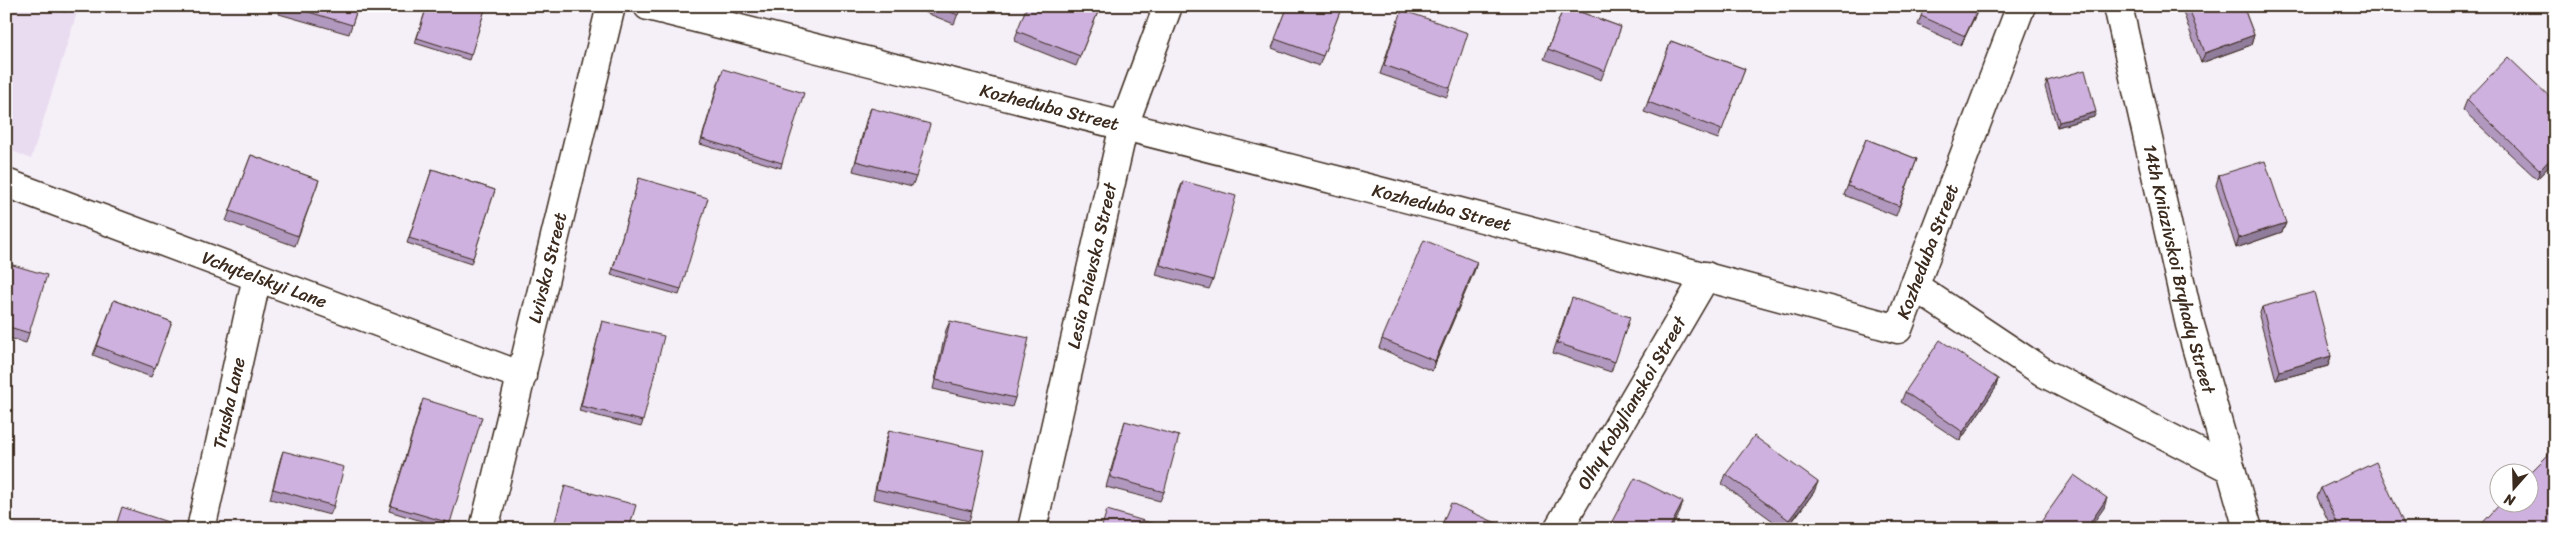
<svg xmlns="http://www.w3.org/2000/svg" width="2561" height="535" viewBox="0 0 2561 535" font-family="Sriracha,sans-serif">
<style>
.built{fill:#e9dcf0}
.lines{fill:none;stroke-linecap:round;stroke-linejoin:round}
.minor-casing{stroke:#3b2a1e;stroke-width:31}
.tertiary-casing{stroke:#3b2a1e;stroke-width:31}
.minor{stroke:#fff;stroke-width:28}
.tertiary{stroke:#fff;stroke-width:28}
.wall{fill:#b198bf;stroke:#3b2a1e}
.shaded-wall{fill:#907c9b;stroke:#3b2a1e}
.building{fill:#ceb1de;stroke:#3b2a1e}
.labels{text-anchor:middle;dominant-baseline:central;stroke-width:4;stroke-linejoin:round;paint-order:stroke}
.street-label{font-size:18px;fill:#3b2a1e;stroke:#fff}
</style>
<rect width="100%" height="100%" fill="#f5eff8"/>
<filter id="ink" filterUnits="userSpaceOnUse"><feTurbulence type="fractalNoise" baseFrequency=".02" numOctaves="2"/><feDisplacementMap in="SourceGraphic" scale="10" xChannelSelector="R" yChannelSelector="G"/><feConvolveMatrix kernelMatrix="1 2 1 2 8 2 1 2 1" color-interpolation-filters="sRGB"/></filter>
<g filter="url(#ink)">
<polygon class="built" points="6,6 79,6 31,159 6,148"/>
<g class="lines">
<defs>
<g id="minor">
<path id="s1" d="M648 6C1065 111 1483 215 1898 329L2021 6"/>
<path id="s2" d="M6 183 522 376"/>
<polyline points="1914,286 2046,374 2231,469"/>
<path id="s3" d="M201 529 257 277"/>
<path id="s4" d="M484 529 611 6"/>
<path id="s5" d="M1032 529 1124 125 1168 6"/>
<path id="s6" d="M1558 529 1706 276"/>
</g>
<g id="tertiary">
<path id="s7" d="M2118 6 2190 325 2248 529"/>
</g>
</defs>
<use href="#minor" class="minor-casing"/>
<use href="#tertiary" class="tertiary-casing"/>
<use href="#minor" class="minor"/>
<use href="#tertiary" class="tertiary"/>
</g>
<g class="wall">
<polygon points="48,6 67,6 65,12"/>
<polygon points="281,6 358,6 349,34 279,14"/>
<polygon points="427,6 486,6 469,60 415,43"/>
<polygon points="909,6 961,6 954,24"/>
<polygon points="1027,6 1098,12 1076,66 1014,41"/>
<polygon points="1288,6 1342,6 1319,66 1272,48"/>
<polygon points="1564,6 1621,27 1601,80 1544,59"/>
<polygon points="1980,6 1961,45 1918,25 1921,16"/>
<polygon points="2181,6 2243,6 2254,35 2251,45 2201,63"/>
<polygon points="1398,20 1450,88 1447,97 1380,74"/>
<polygon points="1671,41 1745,69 1718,139 1644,112"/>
<polygon points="721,74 782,163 781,168 700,144"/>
<polygon points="2047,81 2094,117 2057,127 2045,87"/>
<polygon points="2467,100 2555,102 2555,160 2537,179 2463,110"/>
<polygon points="871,108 916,177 912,186 853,171 867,117"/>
<polygon points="1866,139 1917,159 1896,216 1844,195"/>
<polygon points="251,155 319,180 295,246 226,221"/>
<polygon points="432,169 495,190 471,264 407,243"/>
<polygon points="2219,175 2286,223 2282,232 2236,248 2216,185"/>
<polygon points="639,178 681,289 679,295 611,275"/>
<polygon points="1183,181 1213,280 1209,289 1156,275 1179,191"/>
<polygon points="1477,262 1432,371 1379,348 1382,339"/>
<polygon points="6,263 29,333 26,343 6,337"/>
<polygon points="114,300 172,322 151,377 93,355"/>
<polygon points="1568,307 1630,317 1611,372 1553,353"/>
<polygon points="2262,307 2331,356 2328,366 2276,380 2259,316"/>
<polygon points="602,321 643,421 641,427 579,411"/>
<polygon points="950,321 1015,398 1012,407 933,389 946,330"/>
<polygon points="1998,379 1995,389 1960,441 1901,402 1905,392"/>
<polygon points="421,404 450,523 448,529 389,511"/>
<polygon points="1125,421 1164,492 1160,501 1106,487 1122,431"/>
<polygon points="889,430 972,511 969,521 873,499 886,440"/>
<polygon points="283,451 334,506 330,515 270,499 280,460"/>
<polygon points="1726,474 1814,492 1787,529 1784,529 1722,484"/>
<polygon points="2321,488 2406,529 2332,529 2317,497"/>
</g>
<g class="shaded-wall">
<polygon points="1979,6 1980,6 1961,45 1965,36"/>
<polygon points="2254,35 2251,45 2201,63 2205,53"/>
<polygon points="2096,112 2094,117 2057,127 2059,122"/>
<polygon points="2555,154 2555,160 2537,179 2540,170"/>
<polygon points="2286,223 2282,232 2236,248 2239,238"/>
<polygon points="1477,262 1474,272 1432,371 1435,361"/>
<polygon points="2331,356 2328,366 2276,380 2280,371"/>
<polygon points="1998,379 1995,389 1960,441 1963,432"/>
<polygon points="1818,482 1814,492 1786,529 1789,520"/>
<polygon points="2107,498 2104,508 2089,529 2086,529"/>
<polygon points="1683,502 1680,512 1671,529 1669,529"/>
</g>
<g class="building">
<polygon points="289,6 358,6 352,25"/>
<polygon points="427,6 486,6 471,55 417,38"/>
<polygon points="936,6 961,6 958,15"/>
<polygon points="1027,6 1084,6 1098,12 1080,56 1017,31"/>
<polygon points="1288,6 1342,6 1323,56 1275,39"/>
<polygon points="1564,6 1621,27 1605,71 1548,49"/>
<polygon points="1925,6 1979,6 1965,36 1921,16"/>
<polygon points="2188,6 2243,6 2254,35 2205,53"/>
<polygon points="1402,10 1468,33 1450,88 1384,65"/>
<polygon points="1671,41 1745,69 1722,130 1648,102"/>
<polygon points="2508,57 2555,102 2555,154 2540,170 2467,100"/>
<polygon points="723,69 804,93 782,163 702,139"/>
<polygon points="2085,70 2096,112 2059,122 2047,81"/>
<polygon points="871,108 930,124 916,177 856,161"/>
<polygon points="1866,139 1917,159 1899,206 1848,186"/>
<polygon points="251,155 319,180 298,236 230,211"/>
<polygon points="2265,161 2286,223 2239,238 2219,175"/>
<polygon points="432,169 495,190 473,258 409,238"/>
<polygon points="639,178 708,198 681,289 613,269"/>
<polygon points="1183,181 1236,196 1213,280 1160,265"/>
<polygon points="1424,240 1477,262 1435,361 1382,339"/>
<polygon points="6,263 47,275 29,333 6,326"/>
<polygon points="2314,292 2331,356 2280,371 2262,307"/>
<polygon points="1572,298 1630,317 1615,362 1557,343"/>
<polygon points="114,300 172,322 155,368 97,346"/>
<polygon points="602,321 664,336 643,421 581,406"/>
<polygon points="950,321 1029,338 1015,398 936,380"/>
<polygon points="1940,340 1998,379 1963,432 1905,392"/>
<polygon points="423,399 482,417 450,523 391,506"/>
<polygon points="1125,421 1179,436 1164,492 1110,477"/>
<polygon points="889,430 985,451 972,511 876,489"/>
<polygon points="1754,436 1818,482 1789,520 1726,474"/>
<polygon points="2555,448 2555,529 2477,529 2502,502 2528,502 2528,475"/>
<polygon points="283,451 344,467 334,506 273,489"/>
<polygon points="2376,462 2406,529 2340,529 2321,488"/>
<polygon points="2074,475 2107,498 2086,529 2036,529"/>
<polygon points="1635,478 1683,502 1669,529 1608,529"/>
<polygon points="565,486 636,505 629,529 553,529"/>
<polygon points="1451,503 1503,526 1502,529 1440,529"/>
<polygon points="122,507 180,526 179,529 115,529"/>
<polygon points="1107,510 1171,529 1101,529"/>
</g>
</g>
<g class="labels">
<g class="street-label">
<text stroke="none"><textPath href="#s1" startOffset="414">Kozheduba Street</textPath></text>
<text stroke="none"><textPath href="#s1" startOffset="819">Kozheduba Street</textPath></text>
<text stroke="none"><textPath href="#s1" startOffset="1374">Kozheduba Street</textPath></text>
<text stroke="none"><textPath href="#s5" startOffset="270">Lesia Paievska Street</textPath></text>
<text stroke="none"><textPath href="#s4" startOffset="269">Lvivska Street</textPath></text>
<text stroke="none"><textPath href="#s7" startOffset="270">14th Kniazivskoi Bryhady Street</textPath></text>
<text stroke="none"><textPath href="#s2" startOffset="276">Vchytelskyi Lane</textPath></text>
<text stroke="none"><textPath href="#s6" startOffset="146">Olhy Kobylianskoi Street</textPath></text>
<text stroke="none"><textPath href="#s3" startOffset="129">Trusha Lane</textPath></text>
</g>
</g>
<rect width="2561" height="535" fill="none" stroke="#fff" stroke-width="25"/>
<rect x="12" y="12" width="2536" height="510" fill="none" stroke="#3b2a1e" stroke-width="2" filter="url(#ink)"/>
<g transform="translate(2514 488) rotate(200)"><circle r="24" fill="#ffffff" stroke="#b1aaa5"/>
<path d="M0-4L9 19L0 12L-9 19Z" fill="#3b2a1e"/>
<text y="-8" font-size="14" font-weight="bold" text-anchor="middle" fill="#3b2a1e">N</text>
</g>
</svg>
